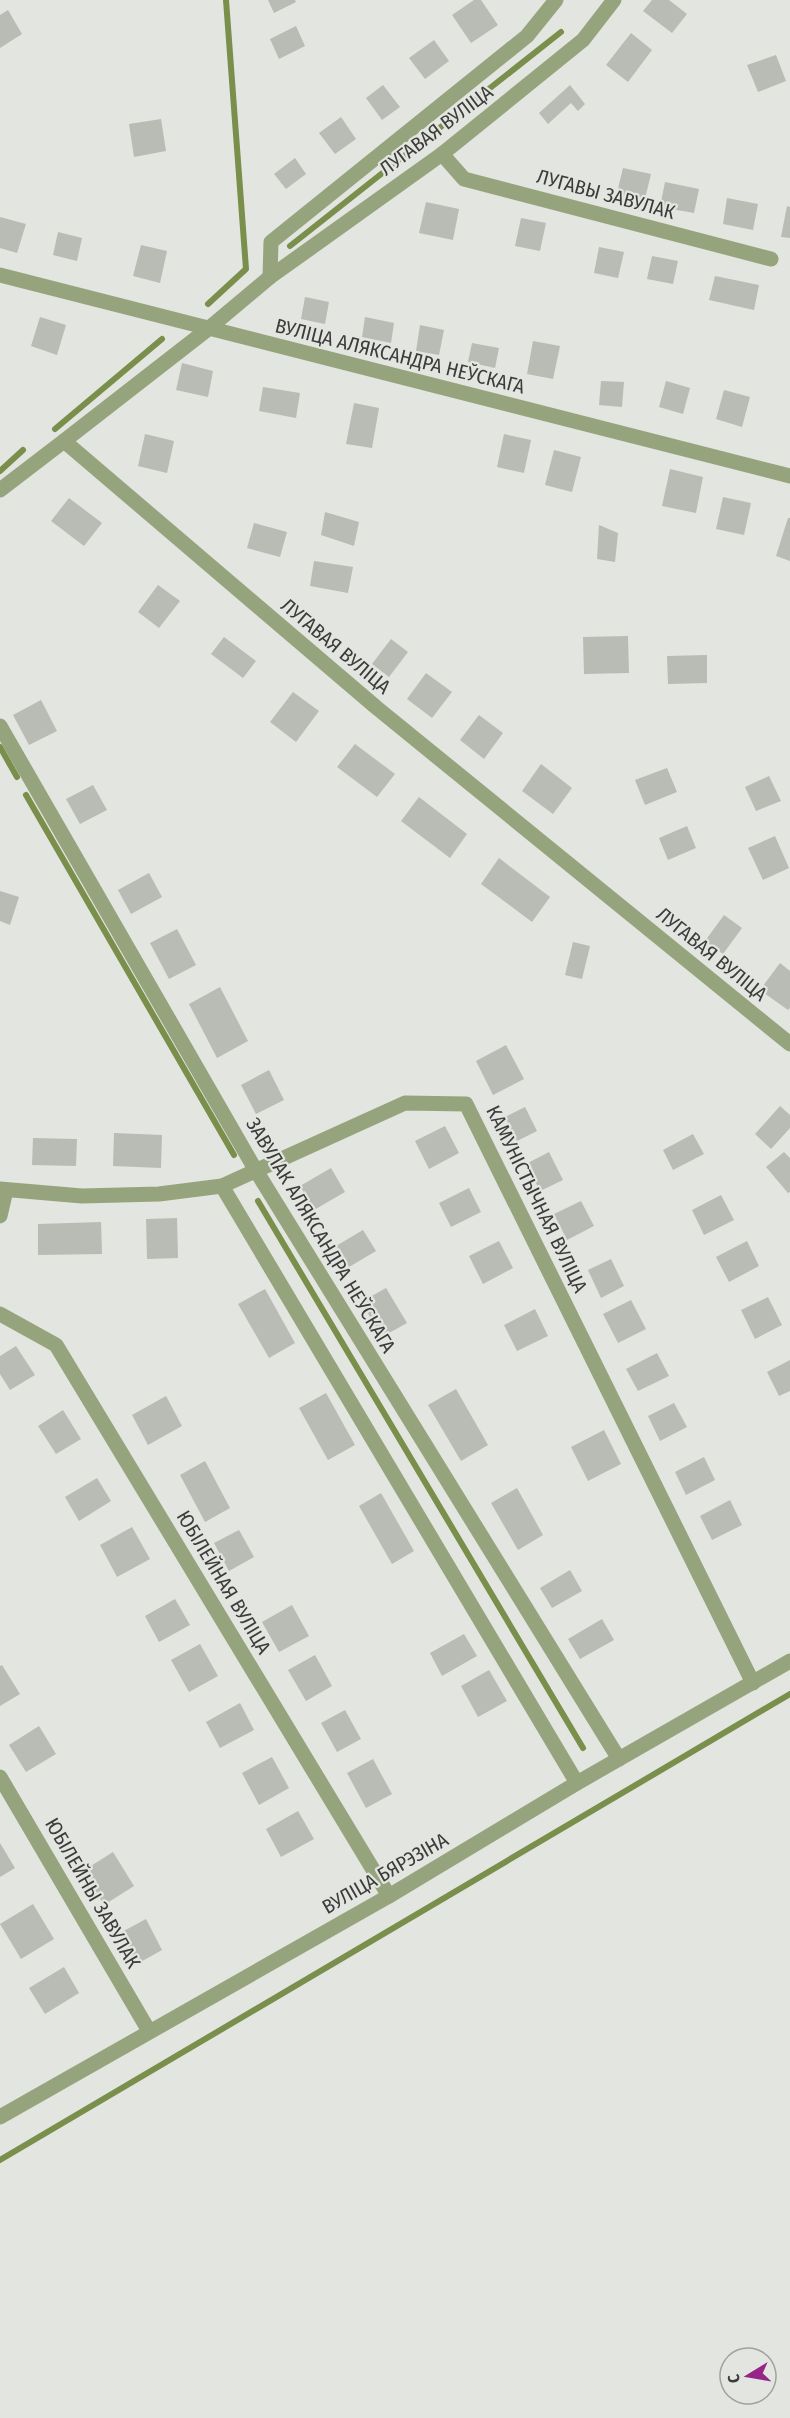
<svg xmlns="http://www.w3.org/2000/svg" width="790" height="2418" viewBox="0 0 790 2418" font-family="'Fira Sans Condensed',sans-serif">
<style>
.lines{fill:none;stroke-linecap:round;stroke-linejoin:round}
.stream{stroke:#7a8f4c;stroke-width:6}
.building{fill:#b9bbb5}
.minor{stroke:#96a47d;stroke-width:15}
.labels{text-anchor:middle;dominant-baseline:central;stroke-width:4.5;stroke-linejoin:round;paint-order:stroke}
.street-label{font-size:20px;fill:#3c3d3b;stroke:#e3e5e0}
</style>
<rect width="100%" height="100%" fill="#e3e5e0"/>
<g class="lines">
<g class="stream">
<polyline points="290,246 561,32"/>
<polyline points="208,304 246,269 226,0"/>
<polyline points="55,429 162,339"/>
<polyline points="0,471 23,450"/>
<polyline points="0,747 17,777"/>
<polyline points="26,795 234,1155"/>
<polyline points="258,1201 583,1748"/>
<polyline points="0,2160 790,1694"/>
</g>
</g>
<g class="building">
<polygon points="268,0 295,0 296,2 274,13"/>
<polygon points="474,0 481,0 498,25 471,43 452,15"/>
<polygon points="652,0 669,0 687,14 672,33 643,11"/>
<polygon points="8,10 22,34 0,48 0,15"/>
<polygon points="296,26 305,46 279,59 270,39"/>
<polygon points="631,33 652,50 628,82 606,65"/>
<polygon points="434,40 449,61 425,79 409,58"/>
<polygon points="776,55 786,81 758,92 747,65"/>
<polygon points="383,85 400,107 382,120 366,98"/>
<polygon points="570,85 585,104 578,111 571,103 548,124 539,113"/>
<polygon points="341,117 356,139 335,154 319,133"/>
<polygon points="161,119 166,151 134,157 129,124"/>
<polygon points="295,158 306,174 286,189 274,174"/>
<polygon points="623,168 651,174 644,203 616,197"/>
<polygon points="665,182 699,189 694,213 660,207"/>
<polygon points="727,198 758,204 753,230 723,224"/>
<polygon points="426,202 459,209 453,240 419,233"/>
<polygon points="787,206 790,207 790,238 781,237"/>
<polygon points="0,217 26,224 17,253 0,248"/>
<polygon points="521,218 546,223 540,251 515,246"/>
<polygon points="58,232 82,238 77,261 53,255"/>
<polygon points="141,245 167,251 160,283 133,276"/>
<polygon points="599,247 624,252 618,278 594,273"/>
<polygon points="652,256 678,261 673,284 647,279"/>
<polygon points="715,276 759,285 754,310 709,300"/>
<polygon points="305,297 329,302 325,324 301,319"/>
<polygon points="40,317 66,325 57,355 31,346"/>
<polygon points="365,317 394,323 391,343 362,337"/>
<polygon points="420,325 444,330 439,355 416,351"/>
<polygon points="533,341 560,346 553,379 527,374"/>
<polygon points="472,343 499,348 495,368 468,362"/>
<polygon points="182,363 213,371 208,397 176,390"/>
<polygon points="601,381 624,382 622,407 599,405"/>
<polygon points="666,381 690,388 683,414 659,407"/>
<polygon points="263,387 300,393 296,418 259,411"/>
<polygon points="724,390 750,397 742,427 716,419"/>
<polygon points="354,403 379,408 372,448 346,444"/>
<polygon points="145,434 174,441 167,473 138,466"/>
<polygon points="504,434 531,440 524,473 497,467"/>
<polygon points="554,450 581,457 572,492 545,485"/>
<polygon points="670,469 703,477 696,513 662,506"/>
<polygon points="723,497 751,503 744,535 716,529"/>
<polygon points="69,498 102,523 84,546 51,521"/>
<polygon points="325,512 359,522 354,546 321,535"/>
<polygon points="788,518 790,518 790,561 776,556"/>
<polygon points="254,523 287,532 280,557 247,548"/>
<polygon points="599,525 618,533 615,562 597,559"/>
<polygon points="314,561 353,567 348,593 310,586"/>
<polygon points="158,585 180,601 159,628 138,612"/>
<polygon points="628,636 629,673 584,674 583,637"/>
<polygon points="224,637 256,661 243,678 211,654"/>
<polygon points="391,639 408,652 389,677 372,664"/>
<polygon points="707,655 707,683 668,684 667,656"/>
<polygon points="426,673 452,692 432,718 407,699"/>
<polygon points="293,692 319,711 296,742 270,722"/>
<polygon points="41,700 57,731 29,745 13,715"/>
<polygon points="479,715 503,733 484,759 460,740"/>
<polygon points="355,744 395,774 377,797 337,767"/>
<polygon points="541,764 572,788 553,814 522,791"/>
<polygon points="667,768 677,792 645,805 635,780"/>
<polygon points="769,776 781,801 756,811 745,787"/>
<polygon points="93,785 107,810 80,824 66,799"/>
<polygon points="419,797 467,834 450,858 401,821"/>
<polygon points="687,826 696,848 668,860 659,838"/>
<polygon points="775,836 789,868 763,880 748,848"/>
<polygon points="499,858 550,897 532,922 481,884"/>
<polygon points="149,873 162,897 131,914 118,890"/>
<polygon points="0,891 19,897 10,925 0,921"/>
<polygon points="724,915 742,928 723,954 705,941"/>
<polygon points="177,929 196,965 169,979 150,943"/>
<polygon points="573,942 590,946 582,979 565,975"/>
<polygon points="780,963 790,971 790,1008 788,1010 760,990"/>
<polygon points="220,987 248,1041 217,1058 189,1004"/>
<polygon points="506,1045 524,1079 493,1095 476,1061"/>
<polygon points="269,1070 284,1100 256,1114 241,1085"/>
<polygon points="780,1106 790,1115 790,1128 771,1149 755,1134"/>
<polygon points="525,1107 537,1131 517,1141 505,1117"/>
<polygon points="445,1126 459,1153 429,1169 415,1141"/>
<polygon points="114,1133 162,1135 161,1168 113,1166"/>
<polygon points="693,1134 704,1154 673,1170 663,1150"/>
<polygon points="33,1138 77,1139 76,1166 32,1165"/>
<polygon points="549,1152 563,1180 540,1191 526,1164"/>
<polygon points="784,1152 790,1158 790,1192 788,1193 766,1167"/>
<polygon points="331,1168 345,1192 314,1210 300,1186"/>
<polygon points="469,1188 481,1212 451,1227 439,1203"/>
<polygon points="721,1195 734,1220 704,1235 692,1210"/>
<polygon points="581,1201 594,1226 567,1240 554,1214"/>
<polygon points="177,1218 178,1258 147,1259 146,1219"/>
<polygon points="101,1222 102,1254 38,1255 38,1224"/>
<polygon points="363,1230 376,1251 349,1267 336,1246"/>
<polygon points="499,1241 513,1268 483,1284 469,1256"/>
<polygon points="747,1241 759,1266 729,1282 716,1257"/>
<polygon points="611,1259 624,1286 601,1298 588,1270"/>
<polygon points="386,1288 407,1323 382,1337 361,1302"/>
<polygon points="265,1289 295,1343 269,1358 238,1304"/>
<polygon points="768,1297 782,1325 755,1339 741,1310"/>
<polygon points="631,1300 646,1329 618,1343 603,1314"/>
<polygon points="535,1309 548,1336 517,1351 504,1325"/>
<polygon points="16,1346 35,1375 10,1390 0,1374 0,1356"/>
<polygon points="657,1353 669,1376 638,1391 626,1369"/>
<polygon points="790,1360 790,1391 779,1396 767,1372"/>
<polygon points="456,1389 488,1445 461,1461 428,1405"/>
<polygon points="326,1393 355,1445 328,1460 299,1408"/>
<polygon points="166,1396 182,1426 148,1445 132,1415"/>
<polygon points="674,1403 687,1427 660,1441 648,1416"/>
<polygon points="63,1410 81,1439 56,1454 38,1426"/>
<polygon points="604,1430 621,1464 588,1481 571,1447"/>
<polygon points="704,1457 715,1480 686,1495 675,1472"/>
<polygon points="205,1461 230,1508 205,1522 180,1475"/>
<polygon points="97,1478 111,1501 79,1521 65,1497"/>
<polygon points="517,1488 543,1535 518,1550 491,1503"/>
<polygon points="381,1493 414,1551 392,1564 359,1506"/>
<polygon points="730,1500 742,1525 712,1540 700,1516"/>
<polygon points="132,1527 150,1559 117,1577 100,1545"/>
<polygon points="239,1530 254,1557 229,1571 214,1543"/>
<polygon points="570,1570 582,1591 552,1608 540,1588"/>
<polygon points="175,1599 190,1625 159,1642 145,1616"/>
<polygon points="292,1605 309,1636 279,1652 262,1622"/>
<polygon points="602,1619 614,1640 580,1659 568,1639"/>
<polygon points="464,1634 477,1656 442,1676 430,1653"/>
<polygon points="200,1644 218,1676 189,1692 171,1660"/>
<polygon points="315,1655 332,1686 306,1701 288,1670"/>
<polygon points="2,1665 20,1694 0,1706 0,1666"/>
<polygon points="489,1670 507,1701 478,1717 461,1686"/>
<polygon points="240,1703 254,1730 220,1748 206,1722"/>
<polygon points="345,1710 361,1739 337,1752 321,1723"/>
<polygon points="39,1726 56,1754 26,1772 9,1745"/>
<polygon points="272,1757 289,1788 259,1805 242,1773"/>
<polygon points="373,1759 392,1794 366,1808 347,1773"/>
<polygon points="298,1811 314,1839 281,1857 266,1829"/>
<polygon points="0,1843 15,1868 0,1877"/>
<polygon points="113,1852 134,1886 104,1905 83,1871"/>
<polygon points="33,1904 54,1939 21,1959 0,1924"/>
<polygon points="146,1919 162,1950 137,1964 120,1933"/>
<polygon points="64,1967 79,1993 45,2014 29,1988"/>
</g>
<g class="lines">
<g class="minor">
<polyline points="614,0 583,40 442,154 270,277 208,329 64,441 377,708 790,1044"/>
<polyline points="442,154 464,179 771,259"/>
<polyline points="0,275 790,476"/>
<polyline points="270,277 271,242 527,36 556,0"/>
<polyline points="0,490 64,441"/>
<polyline points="0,726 255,1169 619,1759"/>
<polyline points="222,1186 577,1783"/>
<polyline points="0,1189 82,1196 159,1194 222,1186 405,1103 466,1104 753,1683"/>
<polyline points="0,1216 6,1190"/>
<polyline points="0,1314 56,1345 389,1896"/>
<polyline points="0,1777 149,2031"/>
<polyline points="0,2117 389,1896 577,1783 790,1661"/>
</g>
</g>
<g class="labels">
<g class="street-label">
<text transform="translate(436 130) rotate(-37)">ЛУГАВАЯ ВУЛІЦА</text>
<text transform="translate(606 194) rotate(15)">ЛУГАВЫ ЗАВУЛАК</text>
<text transform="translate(400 356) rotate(14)">ВУЛІЦА АЛЯКСАНДРА НЕЎСКАГА</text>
<text transform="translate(336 646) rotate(40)">ЛУГАВАЯ ВУЛІЦА</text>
<text transform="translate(712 954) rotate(39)">ЛУГАВАЯ ВУЛІЦА</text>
<text transform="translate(537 1199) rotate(64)">КАМУНІСТЫЧНАЯ ВУЛІЦА</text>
<text transform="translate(321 1235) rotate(59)">ЗАВУЛАК АЛЯКСАНДРА НЕЎСКАГА</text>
<text transform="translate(224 1582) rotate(59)">ЮБІЛЕЙНАЯ ВУЛІЦА</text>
<text transform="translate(385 1873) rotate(-30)">ВУЛІЦА БЯРЭЗІНА</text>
<text transform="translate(93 1893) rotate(60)">ЮБІЛЕЙНЫ ЗАВУЛАК</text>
</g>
</g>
<g transform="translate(748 2376) rotate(259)"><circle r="28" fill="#e3e5e0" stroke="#a0a29e" stroke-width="1.5"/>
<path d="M0-4.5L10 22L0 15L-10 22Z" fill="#952687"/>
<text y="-9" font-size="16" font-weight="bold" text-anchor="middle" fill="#3c3d3b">С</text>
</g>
</svg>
